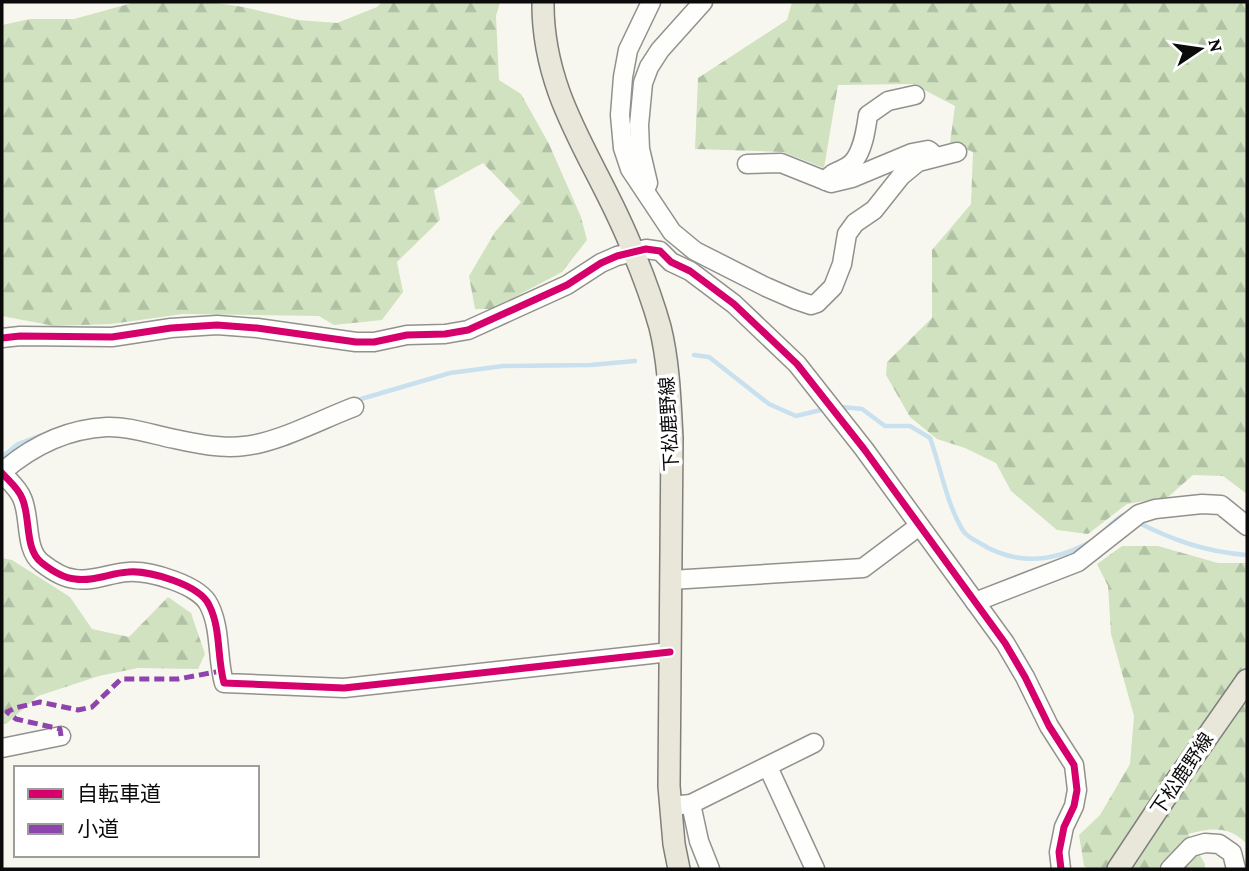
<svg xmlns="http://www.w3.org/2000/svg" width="1249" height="871" viewBox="0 0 1249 871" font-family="'Crimson Pro','Noto Sans JP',serif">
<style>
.forest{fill:url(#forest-firs)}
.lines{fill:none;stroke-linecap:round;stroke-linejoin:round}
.stream{stroke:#c9e0ee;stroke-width:4.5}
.minor-casing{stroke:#92918e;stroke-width:21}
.major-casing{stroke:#7f7f7b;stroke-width:24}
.minor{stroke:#fefefd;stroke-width:18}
.major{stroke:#e9e6da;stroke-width:21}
.quiet{stroke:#8e44ad;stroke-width:5;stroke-dasharray:10 5;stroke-linecap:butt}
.cycleway-casing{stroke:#fff;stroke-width:11}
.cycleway{stroke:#d6006c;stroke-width:7}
.labels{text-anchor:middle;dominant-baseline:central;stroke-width:7;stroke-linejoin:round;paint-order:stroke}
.street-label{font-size:19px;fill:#0b0b0b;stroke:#fff}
</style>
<defs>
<pattern id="forest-firs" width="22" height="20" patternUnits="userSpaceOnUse" patternTransform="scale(1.75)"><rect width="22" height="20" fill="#d0e2c0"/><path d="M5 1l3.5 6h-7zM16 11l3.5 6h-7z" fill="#b1c1a4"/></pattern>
</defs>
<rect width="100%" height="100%" fill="#f8f7ef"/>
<g class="forest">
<polygon points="136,2 210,2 243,7 298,20 337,23 377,7 382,2 500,2 496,16 499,80 521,94 549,144 581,217 587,240 562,272 492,309 475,309 469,276 495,232 521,202 483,163 434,190 440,220 397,262 403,292 382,320 334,325 319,316 183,314 111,324 54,326 2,316 2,25 30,19 74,19"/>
<polygon points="792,2 1247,2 1247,494 1223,476 1193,475 1168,497 1127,504 1088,534 1057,530 1011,491 996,463 965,448 937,439 910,417 886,375 887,362 932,318 932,250 971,204 973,152 950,143 955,106 913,84 838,85 824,168 783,152 695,149 698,78 787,20"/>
<path d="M1122 546H1158L1218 563H1247V844C1229 825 1211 828 1188 834L1205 864V869H1088L1084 866 1079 835 1100 815 1130 764 1134 716 1111 634 1108 586 1097 564Z"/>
<polygon points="2,558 12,560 70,597 92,629 129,637 168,597 191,613 205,654 198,669 138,668 99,676 38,696 6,724 2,724"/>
</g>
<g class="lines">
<g class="stream">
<polyline points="694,355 709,357 769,404 796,416 825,409"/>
<polyline points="354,401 450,373 503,366 590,365 635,361"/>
<path d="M842 407 862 409 885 426H910L930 438C941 468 946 502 962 529 965 535 972 539 978 542 1015 566 1052 563 1090 542 1100 537 1111 522 1123 515L1128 517"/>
<polyline points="2,457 18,444 50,432"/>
<path d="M1135 521C1172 540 1206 552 1247 555"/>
</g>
<defs>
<g id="minor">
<polyline points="651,2 628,50 623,77 620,115 623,148 630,169 672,232 695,251 766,287 796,300 811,305 817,303 833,287 842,264 847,234 855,223 874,210 901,176 918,162 957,152"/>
<polyline points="747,164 781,163 831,183 852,178 912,153 928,150 931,152"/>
<path d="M826 181C834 169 843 172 852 163 863 152 866 129 868 115L888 101 915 95"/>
<polyline points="645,190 648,183 640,149 639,125 643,83 649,67 660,50 703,2"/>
<polyline points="2,338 20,336 112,337 171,328 217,325 257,328 356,342 374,342 407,335 445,334 468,330 567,285 601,263 617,256 646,249 660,251 671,262 690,271 734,304 797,364 864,449 1005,643 1025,677 1049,726 1074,765 1077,790 1074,806 1064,827 1059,852 1061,869"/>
<path d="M2 472C32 446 66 429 107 427 129 426 154 435 175 439 197 444 222 449 244 446 277 443 322 419 354 407"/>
<path d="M2 473C9 481 18 488 22 498 31 517 24 550 42 563 51 570 63 578 75 579 93 582 110 573 128 572 149 570 200 585 209 605 221 628 217 658 224 683L344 688 670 652"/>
<polyline points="671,580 863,568 919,526"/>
<polyline points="975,602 1078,562 1139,514 1155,509 1202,504 1221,505 1247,526"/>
<polyline points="2,748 61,736"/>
<polyline points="768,767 815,869"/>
<polyline points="691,804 699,841 710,869"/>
<polyline points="670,806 691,804 814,743"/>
<polyline points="1170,869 1191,847 1205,843 1219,844 1232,853 1236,869"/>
</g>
<g id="major">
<path d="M543 2C542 100 600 165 633 251 643 275 653 302 660 327 669 363 670 402 672 438L669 786 674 844 679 869"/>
<polyline points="1118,869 1175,783 1247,680"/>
</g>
</defs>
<use href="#minor" class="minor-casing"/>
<use href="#major" class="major-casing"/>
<use href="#minor" class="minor"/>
<use href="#major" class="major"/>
<polyline class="quiet" points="61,736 60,729 16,719 7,712 15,708 40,702 78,710 92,707 121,679 178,679 221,671"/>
<defs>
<g id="cycleway">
<polyline points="2,338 20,336 112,337 171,328 217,325 257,328 356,342 374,342 407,335 445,334 468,330 567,285 601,263 617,256 646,249 660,251 671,262 690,271 734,304 797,364 864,449 1005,643 1025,677 1049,726 1074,765 1077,790 1074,806 1064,827 1059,852 1061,869"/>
<path d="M2 473C9 481 18 488 22 498 31 517 24 550 42 563 51 570 63 578 75 579 93 582 110 573 128 572 149 570 200 585 209 605 221 628 217 658 224 683L344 688 670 652"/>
</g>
</defs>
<use href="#cycleway" class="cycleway-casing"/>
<use href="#cycleway" class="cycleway"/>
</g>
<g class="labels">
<g class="street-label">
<text transform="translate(669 424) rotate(-93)">下松鹿野線</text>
<text transform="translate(1182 774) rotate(-56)">下松鹿野線</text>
</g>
</g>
<rect width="1249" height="871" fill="none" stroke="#0b0b0b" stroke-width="7"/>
<rect x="14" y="766" width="245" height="91" fill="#ffffff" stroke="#9d9d9d" stroke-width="2"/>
<rect x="28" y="789" width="35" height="10" fill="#d6006c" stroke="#9d9d9d" stroke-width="2"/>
<text x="77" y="801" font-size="21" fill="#0b0b0b">自転車道</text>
<rect x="28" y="824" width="35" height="10" fill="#8e44ad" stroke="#9d9d9d" stroke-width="2"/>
<text x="77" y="836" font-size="21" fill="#0b0b0b">小道</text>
<g transform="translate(1200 49) rotate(77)" stroke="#ffffff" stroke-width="5" paint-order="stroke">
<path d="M0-5L12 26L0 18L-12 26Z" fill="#0b0b0b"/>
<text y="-10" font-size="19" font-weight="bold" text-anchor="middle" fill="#0b0b0b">N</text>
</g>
</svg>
